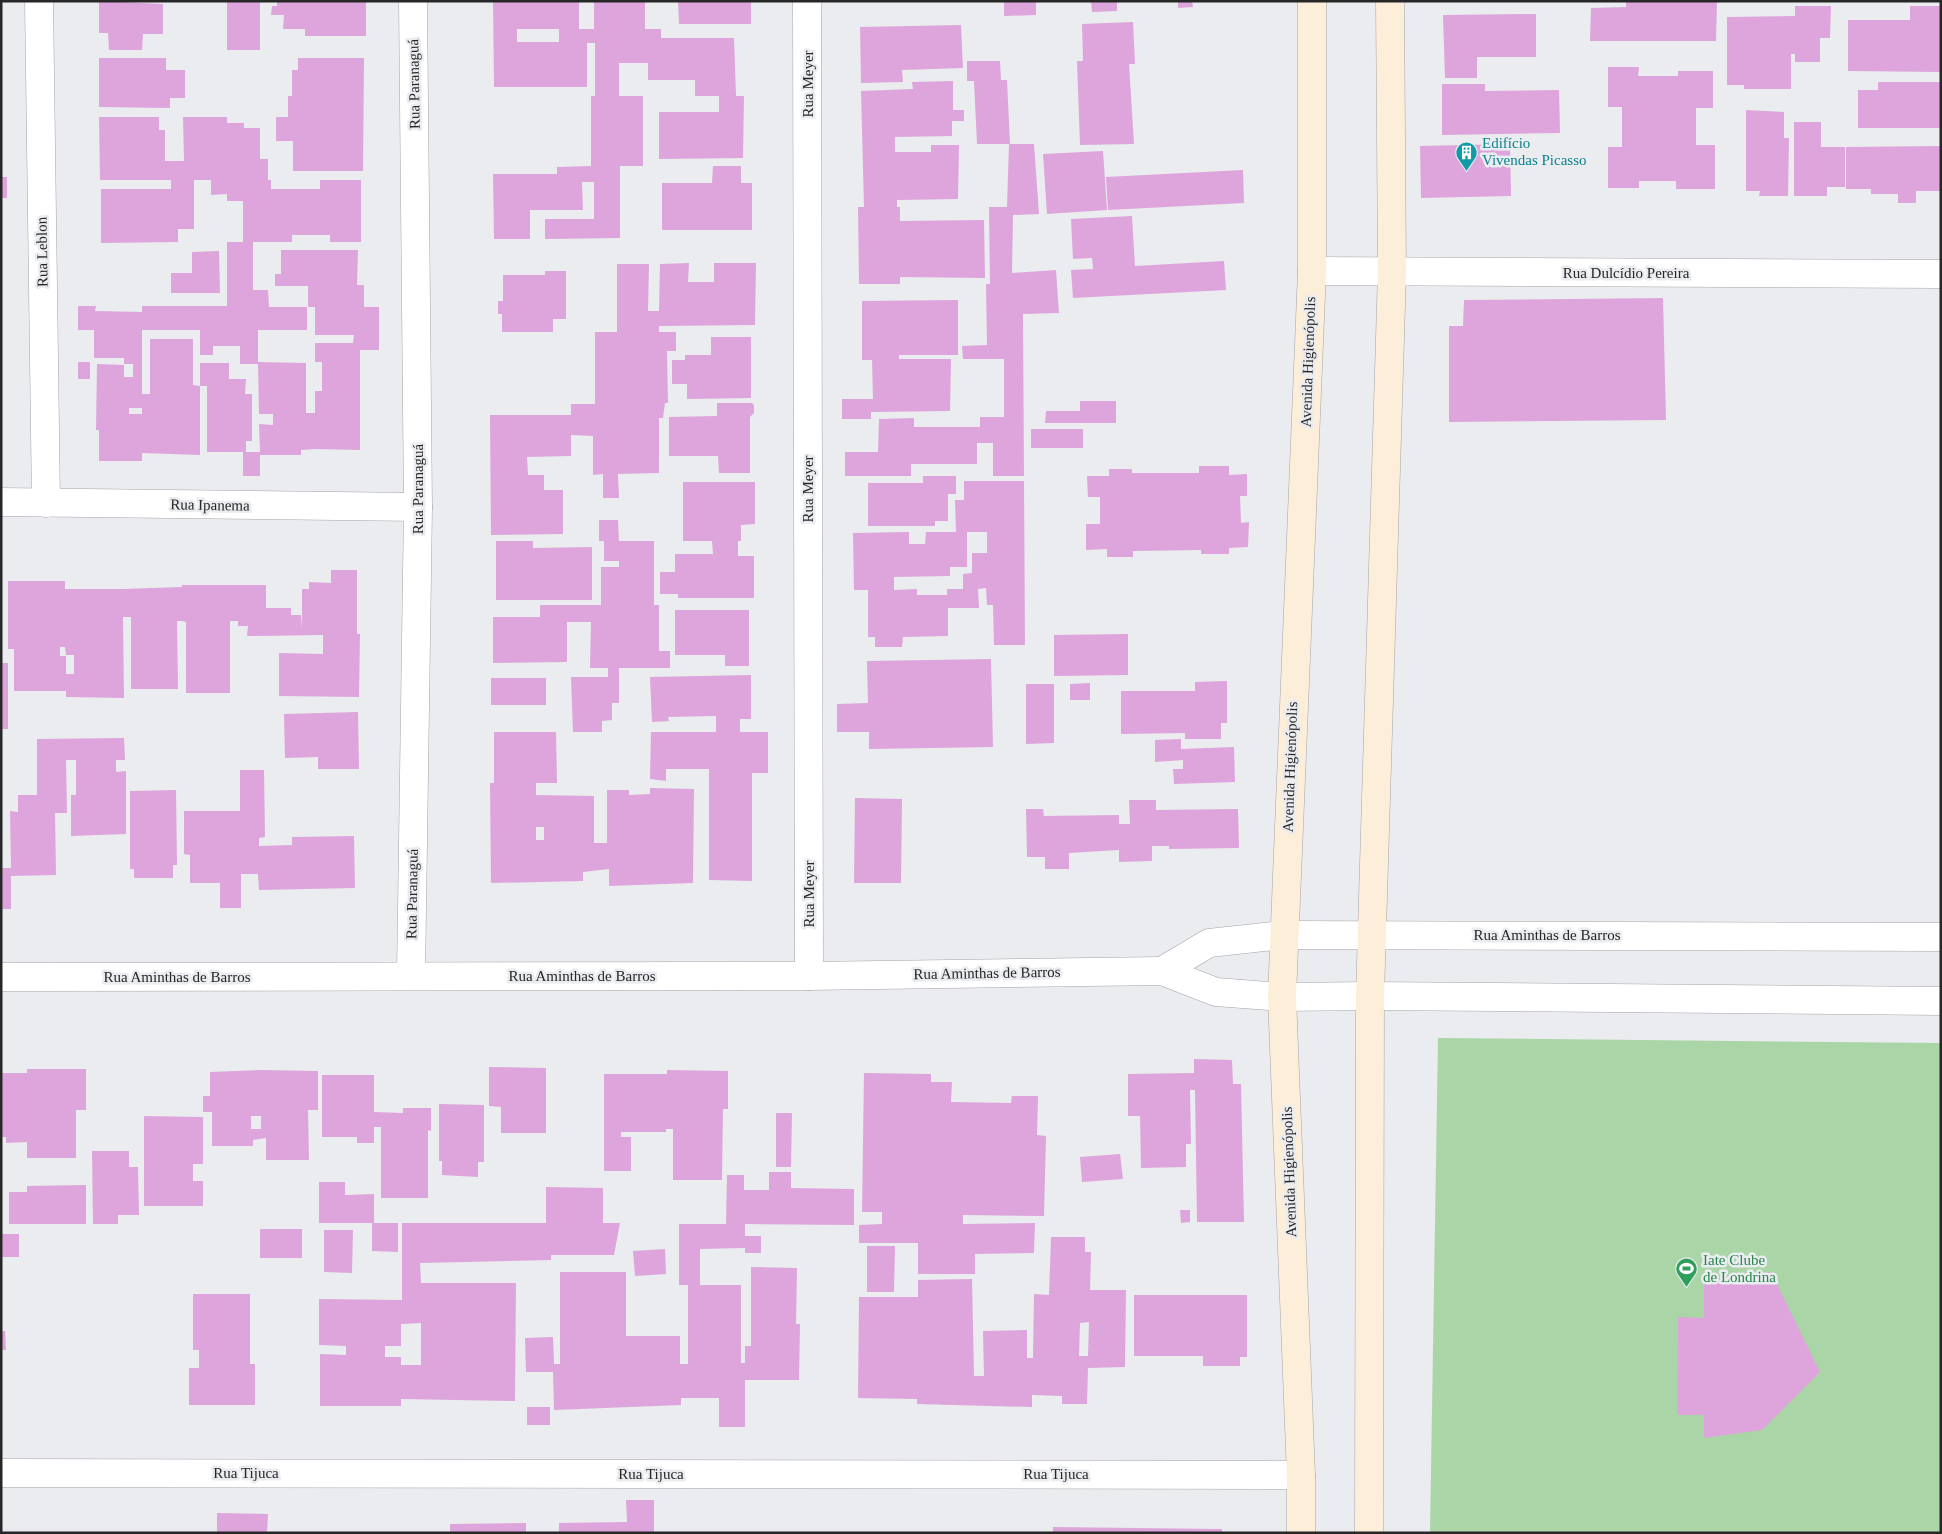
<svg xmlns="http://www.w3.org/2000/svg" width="1942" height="1534" viewBox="0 0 1942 1534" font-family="Georgia,serif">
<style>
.green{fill:#aad6a7}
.building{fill:#dda5db;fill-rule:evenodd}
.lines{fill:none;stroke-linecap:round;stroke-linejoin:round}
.minor-casing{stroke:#a3a5a8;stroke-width:29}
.tertiary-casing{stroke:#a3a5a8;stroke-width:29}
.secondary-casing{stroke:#a3a5a8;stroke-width:29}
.minor{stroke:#fff;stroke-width:28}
.tertiary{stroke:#fff;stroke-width:28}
.secondary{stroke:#fdeeda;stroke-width:28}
.labels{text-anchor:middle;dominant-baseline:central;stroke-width:5;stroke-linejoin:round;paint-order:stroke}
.street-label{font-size:15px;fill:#272728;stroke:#eaecef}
.culture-label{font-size:15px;fill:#0d838f;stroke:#eaecef;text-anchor:start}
.leisure-label{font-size:15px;fill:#27864d;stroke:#eaecef;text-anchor:start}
</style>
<rect width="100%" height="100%" fill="#eaecef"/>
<polygon class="green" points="1438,1038 1941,1043 1941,1533 1430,1533"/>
<g class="building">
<polygon points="99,1 163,4 163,34 143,34 142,50 109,50 108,33 99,33"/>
<rect x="227" y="1" width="33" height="49"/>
<polygon points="277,1 366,1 366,36 305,36 305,29 283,29 284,15 271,15 272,6 277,6"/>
<path d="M493 1H579V29H594V1H645V29H661V38H734L736 96H744L743 158 659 159V112H719V96H695V80H648V63H619V96H643V166H620V238L545 239V219H594V182H582L583 210H530V239H494L493 174H557V167L591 166V96H595V43H587V87H494ZM517 29H559V42H517Z"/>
<polygon points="678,1 751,1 751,24 679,24"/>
<polygon points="1004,1 1036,1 1036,15 1004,16"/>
<polygon points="1091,1 1117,1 1117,11 1092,12"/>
<polygon points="1178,1 1192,1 1193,7 1178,8"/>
<polygon points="1626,1 1717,1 1716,41 1590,41 1591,8 1626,7"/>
<polygon points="1795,6 1831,6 1830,38 1820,38 1820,62 1795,62 1795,54 1791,54 1791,89 1744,89 1744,85 1727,85 1727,17 1795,16"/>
<polygon points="1910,6 1941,6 1941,72 1848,71 1848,20 1910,20"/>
<polygon points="1536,14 1536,57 1477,57 1477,78 1445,78 1443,15"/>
<polygon points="1133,22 1135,64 1129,64 1134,144 1080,145 1077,61 1083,61 1082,24"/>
<polygon points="961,25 963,68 902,70 903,82 861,83 860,27"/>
<polygon points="99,58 166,58 166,70 185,70 185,98 170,98 170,108 99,107"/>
<polygon points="298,58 364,58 363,171 293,171 293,141 276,141 276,117 288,117 288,96 292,96 292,70 298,70"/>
<polygon points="967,61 1000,61 1001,80 1007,80 1010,144 1034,144 1039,214 1013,215 1012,273 1056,270 1059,313 1023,314 1024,476 993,476 993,443 977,443 977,464 911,464 911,476 845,476 845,452 878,452 879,419 914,418 914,427 980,427 980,417 1004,417 1004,359 963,359 962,346 987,345 986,284 990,284 989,207 1007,207 1009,144 977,144 974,81 967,81"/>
<polygon points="1608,67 1639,67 1638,76 1678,76 1678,71 1713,71 1713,108 1696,108 1696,145 1715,145 1715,189 1676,189 1676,181 1639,181 1639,188 1608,188 1608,147 1622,147 1622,107 1608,107"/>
<polygon points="953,81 953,110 964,110 964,121 952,121 952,136 895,137 895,152 931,152 931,145 959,145 958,199 897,200 897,207 900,207 900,221 984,220 985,278 900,277 900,284 859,284 858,207 864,207 861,91 913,89 912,82"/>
<polygon points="1878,82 1941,82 1941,128 1858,128 1858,90 1878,90"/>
<polygon points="1442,84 1485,84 1485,91 1559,90 1560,133 1442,135"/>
<polygon points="1746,110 1784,112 1784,138 1789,138 1788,196 1759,196 1760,191 1746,191"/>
<path d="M99 117H159V130H165V161H184L183 117H227V123H244V128H260V159H268V180H271V189H320V180H361V242H330V235H292V242H253V290H268L269 307H307V330H258V362L306 363V413H315V391H322V362H315V343H353L354 335H315V307H308V286H275V274H281V250H358L357 285H364V307H379V350H360V450L315 449 301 450V455H260V476H243V452H207V386H200V455L142 453V461H99V430H96L97 364 124 365V377H133V364H124V358H94V330H78V306H96L95 311 142 312V306H227V242H243V201H227V194L211 195V180H194V229H178V242L101 243V189H171V180H100ZM142 330H200V355H213V346H240V364H258L259 414H273V425L259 424 260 452H246V441H252V394H245L246 379H229V363H200V386L193 385V339H150V394H142ZM129 408H142V414H129Z"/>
<polygon points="1794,122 1821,122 1821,147 1845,147 1845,187 1827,187 1827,196 1794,196"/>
<polygon points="1510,144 1511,196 1421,198 1420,146"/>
<polygon points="1941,146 1941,191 1916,191 1916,203 1898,203 1898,194 1871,194 1871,189 1846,189 1846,147"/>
<polygon points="1103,151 1107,210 1047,214 1043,154"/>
<polygon points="713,166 741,166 741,183 752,183 752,230 662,230 662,183 712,183"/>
<polygon points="1243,170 1244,203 1108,210 1106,177"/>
<rect x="1" y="177" width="6" height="21"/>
<polygon points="1132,216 1135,266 1224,261 1226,290 1073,298 1071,270 1093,269 1092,258 1073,259 1071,219"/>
<polygon points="219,251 220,293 171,293 171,273 192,273 192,252"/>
<polygon points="689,263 688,282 714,282 714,263 756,263 755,325 659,326 659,332 676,332 676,351 667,351 668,403 665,403 663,418 659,418 659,473 618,474 619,498 603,498 603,474 593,475 593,436 571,435 571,456 527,457 528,475 544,475 544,490 563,490 563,534 491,535 490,415 571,415 571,404 595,404 595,332 617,332 617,264 649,264 648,311 659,311 660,264"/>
<polygon points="545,271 566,271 566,319 553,319 553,332 502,332 502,314 498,314 498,301 503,301 503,275 545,275"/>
<polygon points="1663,298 1666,420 1449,422 1449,326 1463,326 1464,300"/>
<polygon points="958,300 958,355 899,355 899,359 951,359 950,411 871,412 871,419 842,419 842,399 873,399 872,360 862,360 862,301"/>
<polygon points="711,337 751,337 751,398 687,399 687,384 672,384 672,360 685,360 685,355 711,355"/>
<rect x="78" y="362" width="12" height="17"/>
<polygon points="1080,401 1116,401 1116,423 1045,423 1046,411 1080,411"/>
<polygon points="717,403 752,403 754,405 754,413 750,417 750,473 719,473 718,456 669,456 669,417 717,416"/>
<rect x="1031" y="429" width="52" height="19"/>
<polygon points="1199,466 1229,466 1229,475 1247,474 1247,496 1240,496 1241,523 1249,522 1248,547 1229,548 1229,554 1201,554 1201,550 1133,551 1133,557 1107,557 1107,549 1086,550 1086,524 1100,524 1100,497 1088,497 1087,476 1109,476 1109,469 1132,469 1132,473 1199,473"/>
<polygon points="923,476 956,476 956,494 948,494 948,521 935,521 935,526 868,526 868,483 923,483"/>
<path d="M964 481H1024L1025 645H994L993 605H987L986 588 978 589 979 608H948V636L903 637 902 647H875V637H868V590H854L853 533 909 532V544H925L926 532H956L955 500H964ZM967 532H987V553H972V573L963 574V589H947V595H917V589L894 590V577L950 576V567H967Z"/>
<polygon points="683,482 755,482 755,524 741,525 741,541 738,541 738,556 754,556 754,598 678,598 678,594 660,594 660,572 675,572 675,554 713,554 712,541 683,541"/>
<polygon points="599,520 618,520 619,541 654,541 654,605 659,605 659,651 670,651 670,668 619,668 619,703 612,703 612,720 602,721 602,732 573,732 571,677 608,677 608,668 590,668 591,622 567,622 567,662 493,663 493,617 540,617 540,605 601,605 601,567 619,567 619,561 604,561 604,541 599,541"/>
<polygon points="496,541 533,541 533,548 592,547 592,600 496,600"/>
<path d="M331 570H357V634H360L359 697 279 696V653L323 654V635L247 636 248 626H238V621H230V693H186V622L182 621H177L178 689H131V617H123L124 698 66 697V691H14V649H8V581H65V589H123L182 587V585H266V608H291V615H301L302 628V589H309V582L331 583ZM60 647H65L66 655H74V674H66V656H60Z"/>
<polygon points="675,610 749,610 749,666 725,666 725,655 675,655"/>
<polygon points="1128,634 1128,675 1054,676 1054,635"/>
<polygon points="991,659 993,747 869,749 869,732 837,732 837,704 868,703 867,661"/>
<rect x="1" y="663" width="7" height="66"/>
<polygon points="751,675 751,719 740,719 740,732 768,732 768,773 752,773 752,881 709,880 709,769 666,769 666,781 650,779 651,732 716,732 716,716 668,717 669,721 652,722 650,677"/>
<rect x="491" y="678" width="55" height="27"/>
<polygon points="1227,681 1227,723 1221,723 1221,739 1185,739 1185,733 1121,734 1121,691 1195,691 1195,682"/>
<polygon points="1090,683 1090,700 1070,700 1070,684"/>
<polygon points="1026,684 1054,684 1054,743 1026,744"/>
<polygon points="358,712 359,769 318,769 318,757 285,758 284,714"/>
<path d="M494 732H556L557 783H536V795L594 796V843H607V790H629V795L650 794V788L694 789 693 883 609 886V869L583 872V881L491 883 490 783H494ZM536 827H544V840H536Z"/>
<polygon points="124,738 125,760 116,760 116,772 126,771 126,834 71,836 71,795 76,795 76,760 66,760 67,813 55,813 56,875 11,876 11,909 1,909 1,868 11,868 10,811 18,812 18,795 37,795 37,739"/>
<polygon points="1181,739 1181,749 1234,747 1235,782 1174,784 1173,769 1183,769 1183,760 1155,762 1155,740"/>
<polygon points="240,770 264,770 265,837 259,838 259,846 292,845 292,837 354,836 355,888 259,890 258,874 241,874 241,908 220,908 220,883 190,883 190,855 184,854 184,811 240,811"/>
<polygon points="176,790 177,865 173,865 173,878 134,878 134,869 130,869 130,791"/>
<polygon points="855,798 902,799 901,883 854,883"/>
<polygon points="1129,800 1156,800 1156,810 1238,809 1239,848 1169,849 1169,846 1152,846 1152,861 1119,862 1119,850 1069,853 1069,869 1045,869 1045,857 1027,857 1026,809 1043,809 1044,816 1119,815 1119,824 1130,824"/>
<polygon points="1194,1059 1232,1060 1233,1084 1241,1084 1244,1222 1197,1222 1195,1090 1190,1090 1191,1144 1186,1144 1186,1167 1141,1168 1140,1116 1128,1116 1128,1074 1194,1073"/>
<polygon points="489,1067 546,1068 546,1133 501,1133 501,1107 489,1106"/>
<polygon points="27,1069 86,1069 86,1110 76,1110 76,1158 27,1158 27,1142 6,1143 6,1137 1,1137 1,1073 27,1073"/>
<path d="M261 1070 318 1071V1110H308L309 1160H266V1138L253 1140V1146H212V1112H203V1096H210V1072ZM251 1116H261V1129H251Z"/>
<polygon points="667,1070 728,1071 728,1109 723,1109 722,1180 673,1180 673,1129 666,1129 666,1132 621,1132 621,1137 631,1137 631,1171 604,1171 604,1074 667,1074"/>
<polygon points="864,1073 931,1074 931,1082 952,1082 951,1102 1011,1103 1012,1096 1038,1096 1037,1135 1046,1136 1044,1216 963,1215 963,1224 1035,1223 1034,1253 975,1254 975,1274 918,1274 918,1243 859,1243 859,1225 882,1224 882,1212 862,1212"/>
<polygon points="322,1075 374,1075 374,1112 403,1113 403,1108 431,1108 431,1131 428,1130 428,1198 381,1198 381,1127 374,1127 374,1143 357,1143 357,1137 322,1137"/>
<polygon points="439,1104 484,1105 484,1162 478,1162 478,1177 442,1175 442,1161 439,1161"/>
<polygon points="776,1113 792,1113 791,1167 776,1167"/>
<polygon points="144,1116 203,1117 203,1164 193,1164 193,1181 203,1181 203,1206 144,1206"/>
<polygon points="92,1151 129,1151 129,1167 138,1167 139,1215 118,1215 118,1224 93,1224"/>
<polygon points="1120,1154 1123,1179 1082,1182 1080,1157"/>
<polygon points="769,1172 791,1172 791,1188 854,1189 854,1225 745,1224 745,1236 761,1236 761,1253 745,1253 745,1248 700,1249 700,1285 741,1285 741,1363 745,1363 745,1346 751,1346 751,1267 797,1268 796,1324 800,1324 799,1380 745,1380 745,1427 719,1427 719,1398 681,1398 681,1405 554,1410 553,1372 526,1372 525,1338 553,1337 554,1364 560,1364 560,1272 626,1272 626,1336 680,1336 680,1364 688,1364 688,1285 679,1285 679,1224 726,1224 727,1175 744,1175 744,1190 769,1190"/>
<polygon points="319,1182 345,1182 345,1195 374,1194 374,1223 398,1223 398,1252 372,1251 372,1223 319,1223"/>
<polygon points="86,1185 86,1224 9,1224 9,1192 27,1192 27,1186"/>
<path d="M546 1187 603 1188V1223H620L614 1255H551V1260L420 1263 421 1283H516L515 1401 401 1399V1406H320V1354L346 1355V1346L319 1345V1299L402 1300V1223H546ZM421 1323V1365H401V1357H385V1346H401V1324Z"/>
<polygon points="1180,1210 1190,1210 1190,1222 1181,1223"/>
<rect x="260" y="1229" width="42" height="29"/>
<polygon points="324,1230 353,1230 352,1273 324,1272"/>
<rect x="1" y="1234" width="18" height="23"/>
<path d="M1051 1237H1085V1252H1091L1090 1290H1126L1125 1367 1088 1368 1087 1404H1062V1396L1032 1395V1407L917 1404V1399L858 1398 859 1297H918V1280L972 1279 974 1376H984L983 1331 1027 1330V1358H1033L1034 1294 1049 1295ZM1089 1322 1088 1356H1079L1080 1323Z"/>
<polygon points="867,1246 895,1246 894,1292 867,1292"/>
<polygon points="665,1249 666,1274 635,1276 633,1251"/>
<polygon points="1771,1272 1820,1372 1762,1430 1704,1438 1704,1415 1677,1415 1678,1317 1704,1318 1704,1278"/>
<polygon points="193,1294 250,1294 250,1364 255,1364 255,1405 189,1405 189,1368 199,1368 199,1350 193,1350"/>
<polygon points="1134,1295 1247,1295 1247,1357 1240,1357 1240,1366 1203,1366 1203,1356 1134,1356"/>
<polygon points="1,1331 5,1331 6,1350 1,1350"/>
<rect x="527" y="1407" width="23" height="18"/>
<polygon points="626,1500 654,1500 654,1533 559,1533 559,1523 627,1522"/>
<polygon points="217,1513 268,1514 267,1533 217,1533"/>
<polygon points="526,1523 526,1533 450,1533 450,1524"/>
<polygon points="1053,1527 1222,1529 1222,1533 1053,1533"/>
</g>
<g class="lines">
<defs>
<g id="minor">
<polyline points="39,1 46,503"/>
<polyline points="807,1 809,976"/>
<polyline points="1312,271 1941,274"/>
<polyline points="1,502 418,507"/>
<polyline points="1162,971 1209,943 1283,935"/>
<polyline points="1,977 809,976 1162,971 1216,992 1282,997"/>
<polyline points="1,1473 1301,1475"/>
</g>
<g id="tertiary">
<polyline points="1283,935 1941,937"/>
<polyline points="411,976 418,507 413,1"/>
<polyline points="1282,997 1370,996 1941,1001"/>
</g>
<g id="secondary">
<polyline points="1301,1533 1301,1475 1282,997 1312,271 1312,1"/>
<polyline points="1369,1533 1370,996 1392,272 1390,1"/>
</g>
</defs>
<use href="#minor" class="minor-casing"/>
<use href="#tertiary" class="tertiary-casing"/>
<use href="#secondary" class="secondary-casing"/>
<use href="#minor" class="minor"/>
<use href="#tertiary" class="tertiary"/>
<use href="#secondary" class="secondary"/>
</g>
<defs>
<symbol id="building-pin" viewBox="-11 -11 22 30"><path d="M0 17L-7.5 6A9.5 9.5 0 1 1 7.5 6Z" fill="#0f9aa8" stroke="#eaecef"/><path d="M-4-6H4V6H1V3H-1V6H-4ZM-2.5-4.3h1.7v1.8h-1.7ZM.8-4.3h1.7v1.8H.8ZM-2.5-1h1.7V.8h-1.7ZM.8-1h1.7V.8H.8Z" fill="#fff"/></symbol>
<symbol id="stadium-pin" viewBox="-11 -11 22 30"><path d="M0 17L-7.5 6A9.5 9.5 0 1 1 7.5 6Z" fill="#2e9e5b" stroke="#eaecef"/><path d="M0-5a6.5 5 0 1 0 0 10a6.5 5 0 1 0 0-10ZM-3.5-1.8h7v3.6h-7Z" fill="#fff"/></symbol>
</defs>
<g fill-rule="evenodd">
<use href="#building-pin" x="1454" y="140" width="25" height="34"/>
<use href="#stadium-pin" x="1674" y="1256" width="25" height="34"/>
</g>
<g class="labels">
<g class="street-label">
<text transform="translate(414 84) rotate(-91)">Rua Paranaguá</text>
<text transform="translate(808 84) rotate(-90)">Rua Meyer</text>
<text transform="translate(42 252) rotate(-91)">Rua Leblon</text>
<text x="1626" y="273">Rua Dulcídio Pereira</text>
<text transform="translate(1308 362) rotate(-88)">Avenida Higienópolis</text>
<text transform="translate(418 489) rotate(-90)">Rua Paranaguá</text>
<text transform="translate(808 489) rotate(-90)">Rua Meyer</text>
<text transform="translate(210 505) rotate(1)">Rua Ipanema</text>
<text transform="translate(1290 767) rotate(-88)">Avenida Higienópolis</text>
<text transform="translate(412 894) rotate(-89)">Rua Paranaguá</text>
<text transform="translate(809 894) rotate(-90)">Rua Meyer</text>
<text x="1547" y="935">Rua Aminthas de Barros</text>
<text transform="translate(987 973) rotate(-1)">Rua Aminthas de Barros</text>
<text x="582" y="976">Rua Aminthas de Barros</text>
<text x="177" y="977">Rua Aminthas de Barros</text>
<text transform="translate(1289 1172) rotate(-92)">Avenida Higienópolis</text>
<text x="246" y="1473">Rua Tijuca</text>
<text x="651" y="1474">Rua Tijuca</text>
<text x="1056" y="1474">Rua Tijuca</text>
</g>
<g class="culture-label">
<text x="1482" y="143">Edifício<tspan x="1482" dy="17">Vivendas Picasso</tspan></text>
</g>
<g class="leisure-label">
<text x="1703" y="1260">Iate Clube<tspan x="1703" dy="17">de Londrina</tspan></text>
</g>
</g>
<rect width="1942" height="1534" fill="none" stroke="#272728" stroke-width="5"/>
</svg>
